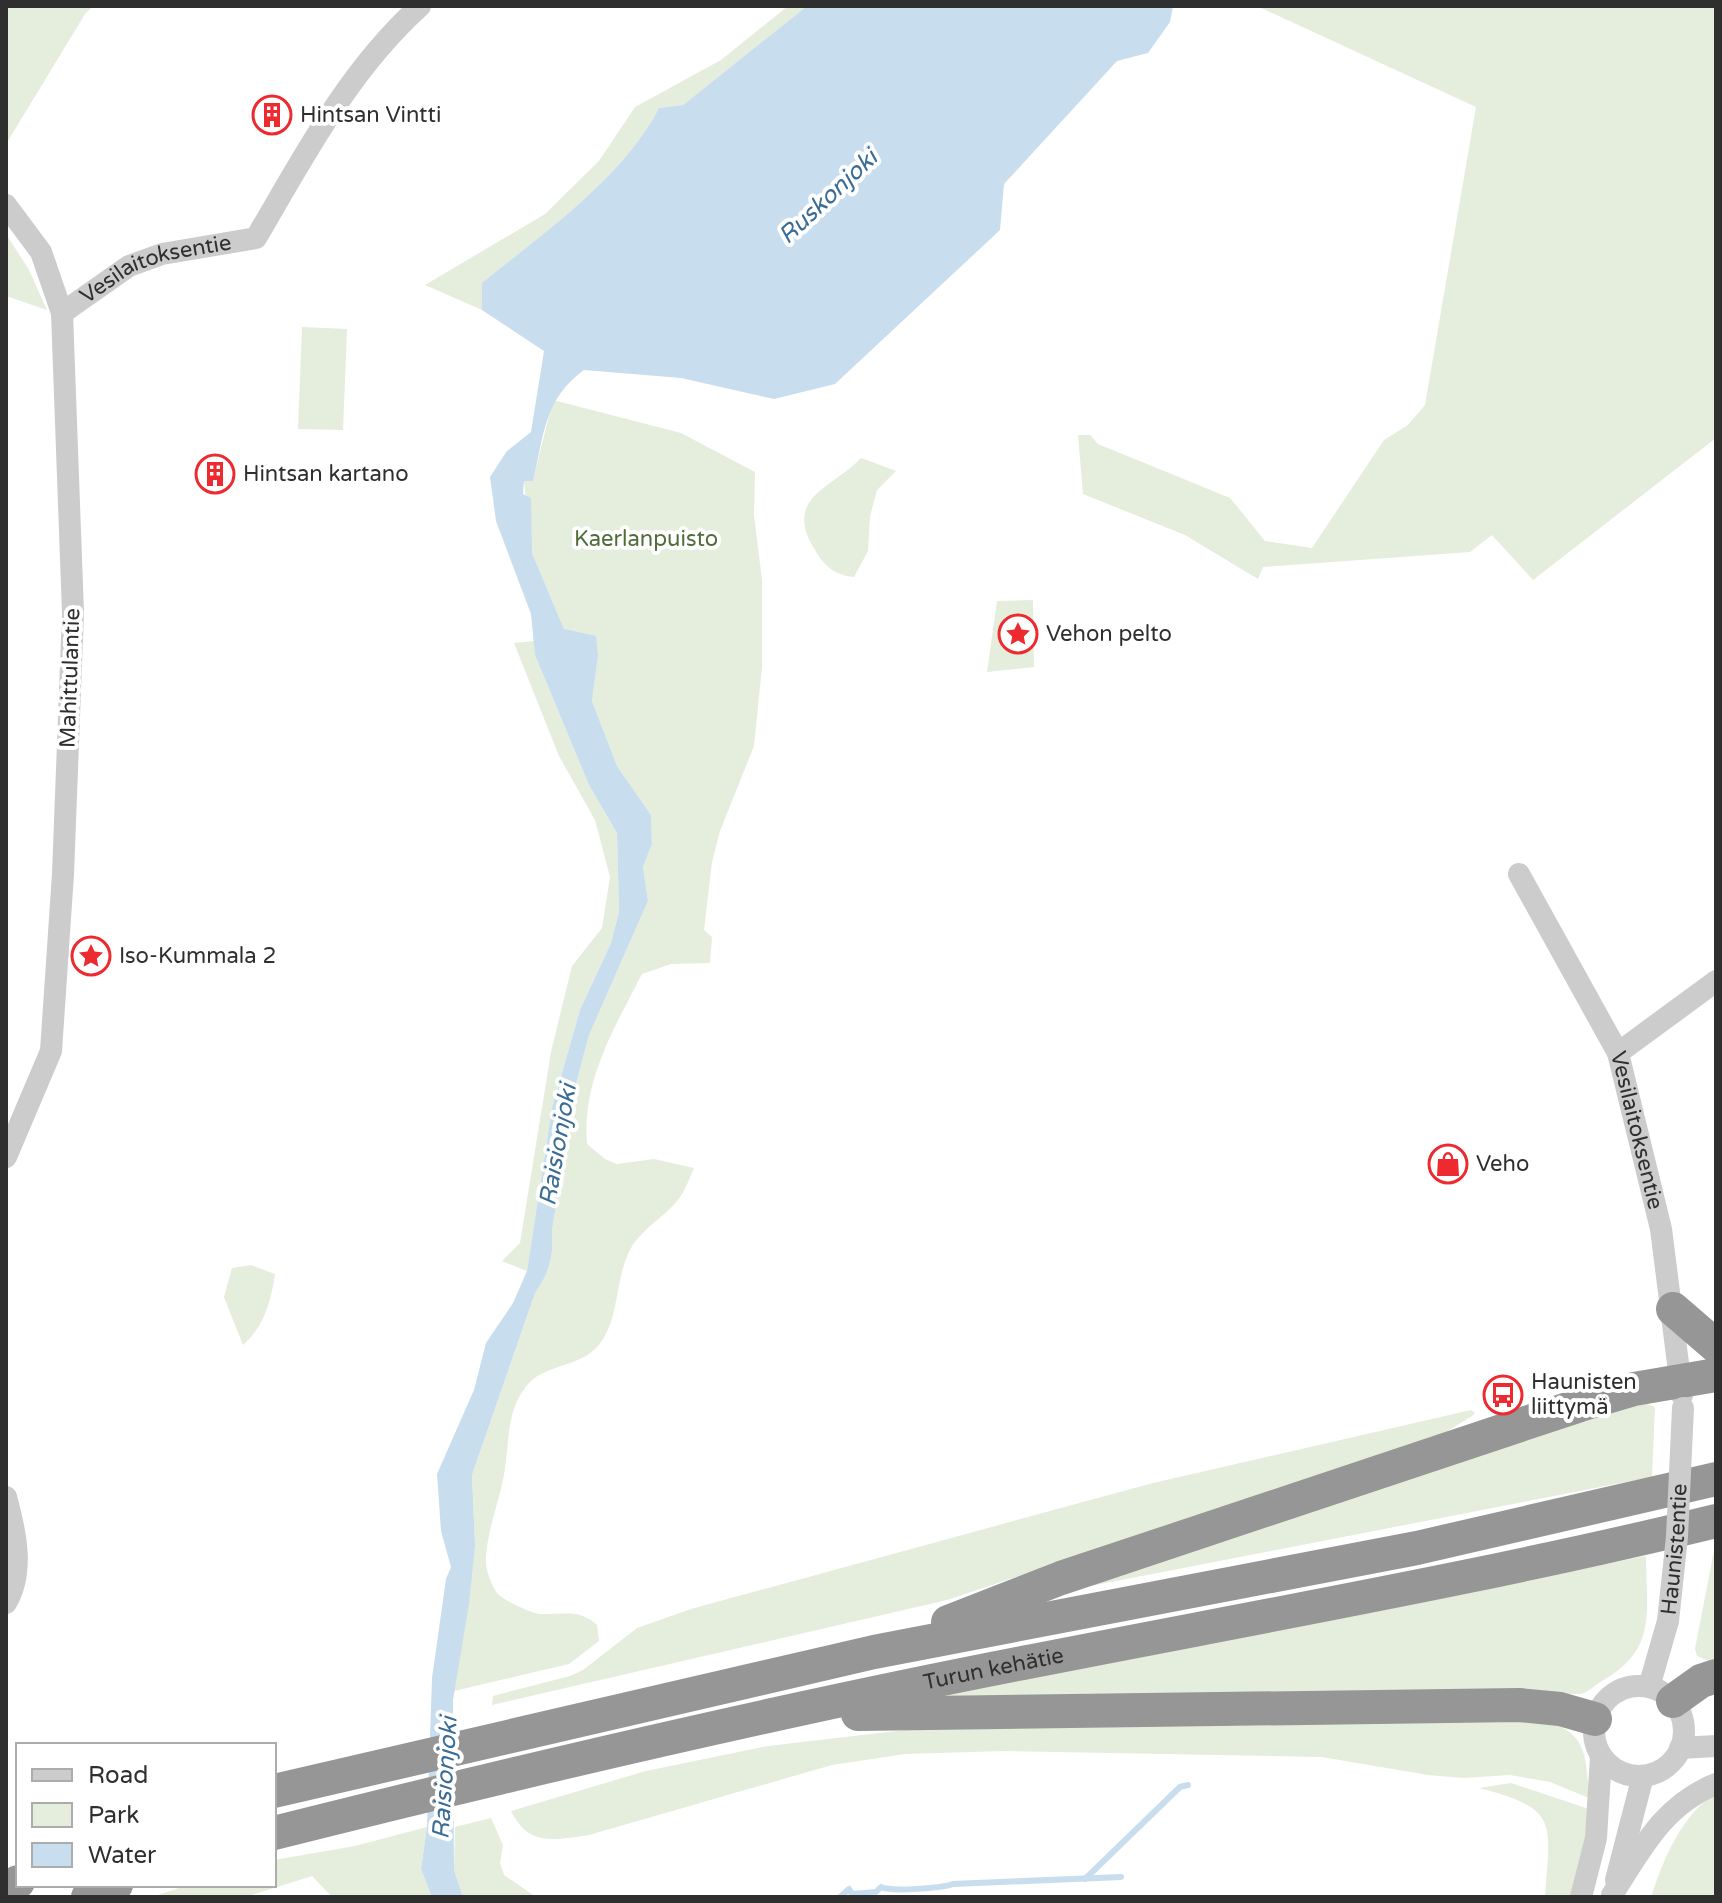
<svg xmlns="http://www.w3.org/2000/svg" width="1722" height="1903" viewBox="0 0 1722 1903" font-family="'Varela Round',sans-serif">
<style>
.green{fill:#e5eddc}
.water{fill:#c8ddee}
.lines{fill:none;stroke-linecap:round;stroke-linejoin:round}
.stream{stroke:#c8ddee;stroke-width:6}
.minor{stroke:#ccc;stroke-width:22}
.highway{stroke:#969696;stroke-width:34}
.minor-bridge{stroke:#ccc;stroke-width:22}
.labels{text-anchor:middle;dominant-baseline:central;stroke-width:8;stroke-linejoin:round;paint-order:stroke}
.poi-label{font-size:22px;fill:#2f2f2f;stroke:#fff;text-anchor:start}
.street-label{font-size:22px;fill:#2f2f2f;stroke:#fff}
.park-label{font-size:22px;fill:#506d3a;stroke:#fff}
.water-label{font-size:24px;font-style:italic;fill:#396d96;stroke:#fff}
</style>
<rect width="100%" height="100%" fill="#fff"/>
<g class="green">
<polygon points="6,6 93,6 85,14 6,144"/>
<path d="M788 6H807L683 105 659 108C623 178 542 234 482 283V310L425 285 545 214 599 161 635 107 721 60Z"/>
<polygon points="1257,6 1716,6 1716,438 1533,580 1492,535 1470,552 1263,567 1258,579 1185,535 1083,494 1078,435 1090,435 1098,444 1230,498 1265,541 1312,548 1384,440 1408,425 1425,405 1476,107"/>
<polygon points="6,234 29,270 47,310 6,296"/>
<polygon points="302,327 347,329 343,430 298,429"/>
<path d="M553 400 681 433 755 472 754 515 762 580V667L754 746 720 831 712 862 704 930 712 937 710 963 671 964 642 974C614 1029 582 1080 587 1144L605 1159 617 1164 654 1159 694 1168C689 1179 685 1192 677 1201 661 1220 639 1230 628 1254 615 1282 619 1322 598 1346 580 1367 547 1364 529 1383 505 1410 510 1443 504 1475 499 1502 487 1531 486 1558 485 1569 491 1584 497 1593 503 1600 530 1613 540 1614 561 1615 580 1608 597 1625L599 1641 569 1664 454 1691 475 1545 472 1475 535 1293C549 1272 554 1257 552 1231L572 1099 589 1035 648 901 643 867 652 844 651 815 617 766 592 701 598 656 564 629 532 553 524 481 533 480Z"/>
<path d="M861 458 896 471 877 490 870 516 868 551 854 577C836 576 824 566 815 550 782 497 832 489 861 458Z"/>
<polygon points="1033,600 1034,667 987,672 997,601"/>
<polygon points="534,641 535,655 589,785 617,833 619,912 611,943 580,1010 552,1108 527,1271 502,1261 520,1243 551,1052 572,966 602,928 610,877 595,820 559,756 514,643"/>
<path d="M251 1265 275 1274C271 1301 264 1327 243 1345L224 1297 232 1268Z"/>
<polygon points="1645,1403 1655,1407 1652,1477 1070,1590 1580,1417"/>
<polygon points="1471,1410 1475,1413 1472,1416 1441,1435 947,1600 492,1705 493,1696 570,1676 583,1670 637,1628 691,1609 1153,1483"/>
<polygon points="1716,1540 1716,1659 1706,1660 1697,1656 1695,1649"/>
<path d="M1646 1556C1646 1613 1658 1649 1602 1681 1595 1685 1590 1691 1581 1694L929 1697Z"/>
<path d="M1532 1718C1585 1729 1586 1747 1589 1798L1550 1782 1510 1775 1463 1778 1428 1775 1322 1757 1003 1751 905 1754 832 1765 589 1835C554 1840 529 1847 511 1811L646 1771 768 1746 974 1722Z"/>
<path d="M1511 1783 1589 1809 1591 1832 1574 1897H1545C1550 1822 1560 1809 1479 1788Z"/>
<path d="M1716 1793V1897H1651C1663 1860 1682 1814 1716 1793Z"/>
<polygon points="491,1818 503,1845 500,1863 504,1875 536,1897 463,1897 454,1870 455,1827"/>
<polygon points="427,1827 421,1869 432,1897 332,1897 312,1876 245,1897 152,1897 188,1885 274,1885 274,1860 355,1846"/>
</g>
<path class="water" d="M807 6H1173L1170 22 1148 53 1117 61 1004 184 1000 230 835 384 774 399 681 378 584 370C544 399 544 435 533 481H524L523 494 531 498 532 553 564 629 596 636 598 656 592 701 617 766 651 815 652 844 643 867 648 901 589 1035 572 1099 552 1231C554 1257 549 1273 535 1293L472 1475 475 1545 469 1604 453 1700 454 1870 463 1897H432L421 1869 427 1827 432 1678 446 1579 451 1567 441 1531 437 1474 474 1390 486 1343 513 1303 527 1271 552 1108 580 1010 611 943 619 912 617 833 589 785 535 655 531 614 496 521 490 477 507 451 531 432 544 351 482 310V283C542 234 623 178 659 108L683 105Z"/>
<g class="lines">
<g class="stream">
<polyline points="1085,1879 1180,1787 1188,1785"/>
<path d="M840 1897 849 1889 852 1894 876 1892 881 1887C891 1892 943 1888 953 1884L1121 1877"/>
</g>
<g class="minor">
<polyline points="6,205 41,252 62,313 73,613 63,874 51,1051 6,1157"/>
<path id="s1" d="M62 313 129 266 162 254 256 238C304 156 349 70 420 6"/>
<path id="s2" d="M1519 874 1618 1053 1661 1229 1682 1395"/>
<polyline points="1618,1053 1716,981"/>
<path d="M6 1497C15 1530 25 1571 6 1603"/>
<circle cx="1639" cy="1731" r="45"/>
<polyline points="1649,1687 1668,1621"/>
<polyline points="1680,1748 1716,1746"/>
<polyline points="1616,1880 1643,1776"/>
<path d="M1612 1895C1641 1850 1663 1805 1716 1784"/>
<polyline points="1581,1897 1596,1838 1601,1757"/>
</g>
<g class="highway">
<polyline points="1673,1309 1716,1346"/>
<polyline points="948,1622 1061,1578 1580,1405 1634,1389 1716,1375"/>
<polyline points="1673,1701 1701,1681 1716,1676"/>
<polyline points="858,1714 1519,1705 1560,1709 1595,1719"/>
<polyline points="274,1791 874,1652 1417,1548 1716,1479"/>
<path id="s3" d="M274 1833C525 1770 779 1710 1033 1661 1262 1616 1490 1576 1716 1521"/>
<polyline points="6,1889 18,1882"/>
<polyline points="88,1897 116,1885"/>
</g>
<path class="minor-bridge" id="s4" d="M1668 1621 1677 1537 1683 1408"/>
</g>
<defs>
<symbol id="building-ring" viewBox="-11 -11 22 22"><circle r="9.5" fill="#fff" stroke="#ed2a2f" stroke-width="1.5"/><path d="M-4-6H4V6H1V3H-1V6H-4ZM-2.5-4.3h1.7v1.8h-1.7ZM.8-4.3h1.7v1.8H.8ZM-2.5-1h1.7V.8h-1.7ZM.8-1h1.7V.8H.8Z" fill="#ed2a2f"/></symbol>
<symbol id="sight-ring" viewBox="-11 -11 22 22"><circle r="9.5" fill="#fff" stroke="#ed2a2f" stroke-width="1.5"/><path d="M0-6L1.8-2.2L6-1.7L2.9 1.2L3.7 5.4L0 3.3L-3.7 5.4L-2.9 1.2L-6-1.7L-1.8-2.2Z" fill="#ed2a2f"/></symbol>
<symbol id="shop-ring" viewBox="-11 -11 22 22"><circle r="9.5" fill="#fff" stroke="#ed2a2f" stroke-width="1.5"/><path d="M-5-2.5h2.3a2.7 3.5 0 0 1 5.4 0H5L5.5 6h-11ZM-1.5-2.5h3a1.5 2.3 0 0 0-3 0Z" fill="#ed2a2f"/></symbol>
<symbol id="bus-ring" viewBox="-11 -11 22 22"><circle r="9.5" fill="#fff" stroke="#ed2a2f" stroke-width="1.5"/><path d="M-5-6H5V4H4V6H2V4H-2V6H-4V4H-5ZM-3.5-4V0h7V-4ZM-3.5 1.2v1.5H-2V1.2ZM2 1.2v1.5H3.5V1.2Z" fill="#ed2a2f"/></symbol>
</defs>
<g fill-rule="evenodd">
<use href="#building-ring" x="250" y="93" width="44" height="44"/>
<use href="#building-ring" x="193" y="452" width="44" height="44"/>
<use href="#sight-ring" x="996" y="612" width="44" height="44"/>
<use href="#sight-ring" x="69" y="934" width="44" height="44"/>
<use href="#shop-ring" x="1426" y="1142" width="44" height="44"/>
<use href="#bus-ring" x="1481" y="1373" width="44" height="44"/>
</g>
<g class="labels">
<g class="poi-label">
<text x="300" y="115">Hintsan Vintti</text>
<text x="243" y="474">Hintsan kartano</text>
<text x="1046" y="634">Vehon pelto</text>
<text x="119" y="956">Iso-Kummala 2</text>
<text x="1476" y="1164">Veho</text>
<text x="1531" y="1382">Haunisten<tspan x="1531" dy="25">liittymä</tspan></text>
</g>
<g class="street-label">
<text stroke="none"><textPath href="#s1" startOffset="106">Vesilaitoksentie</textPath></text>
<text transform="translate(70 678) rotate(-88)">Mahittulantie</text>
<text stroke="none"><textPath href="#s2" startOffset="284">Vesilaitoksentie</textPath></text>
<text stroke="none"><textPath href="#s4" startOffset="72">Haunistentie</textPath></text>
<text stroke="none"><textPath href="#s3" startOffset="738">Turun kehätie</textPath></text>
</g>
<g class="park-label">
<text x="646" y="539">Kaerlanpuisto</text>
</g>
<g class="water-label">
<text transform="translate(828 197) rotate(-43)">Ruskonjoki</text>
<text transform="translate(558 1145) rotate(-80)">Raisionjoki</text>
<text transform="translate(445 1778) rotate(-86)">Raisionjoki</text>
</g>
</g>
<rect width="1722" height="1903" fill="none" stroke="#2f2f2f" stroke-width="16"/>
<rect x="16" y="1743" width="260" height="144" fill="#ffffff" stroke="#acacac" stroke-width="2"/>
<rect x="32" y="1769" width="40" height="12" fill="#cccccc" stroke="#acacac" stroke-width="2"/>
<text x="88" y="1783" font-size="24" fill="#2f2f2f">Road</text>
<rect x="32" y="1803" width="40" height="24" fill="#e5eddc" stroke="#acacac" stroke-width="2"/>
<text x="88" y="1823" font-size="24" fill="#2f2f2f">Park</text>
<rect x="32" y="1843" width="40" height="24" fill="#c8ddee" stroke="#acacac" stroke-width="2"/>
<text x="88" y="1863" font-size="24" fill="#2f2f2f">Water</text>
</svg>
